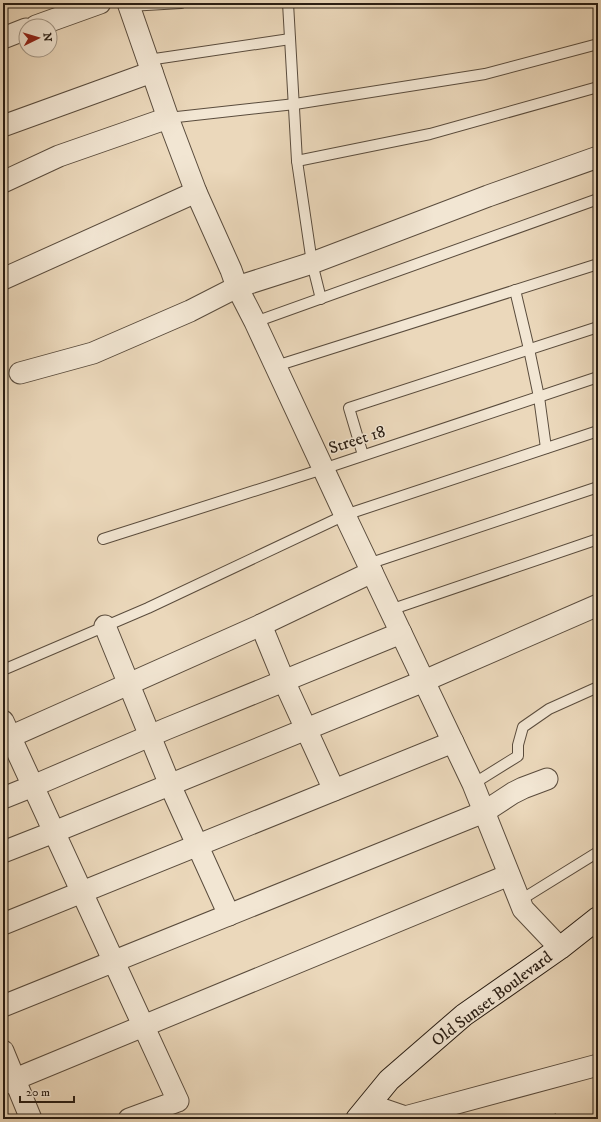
<svg xmlns="http://www.w3.org/2000/svg" width="601" height="1122" viewBox="0 0 601 1122" font-family="'IM FELL DW Pica',serif">
<style>
.building{fill:#d89e88;stroke:#291d13}
.lines{fill:none;stroke-linecap:round;stroke-linejoin:round}
.lane-casing{stroke:#5a4c3d;stroke-width:12}
.street-casing{stroke:#5a4c3d;stroke-width:23}
.secondary-casing{stroke:#291d13;stroke-width:24}
.lane{stroke:#f2e6d3;stroke-width:10}
.street{stroke:#f2e6d3;stroke-width:21}
.secondary{stroke:#f2e6d3;stroke-width:22}
.labels{text-anchor:middle;dominant-baseline:central;stroke-width:3;stroke-linejoin:round;paint-order:stroke}
.street-label{font-size:17px;fill:#291d13;stroke:#f2e6d3}
</style>
<rect width="100%" height="100%" fill="#ebd8bb"/>
<filter id="stains"><feTurbulence type="fractalNoise" baseFrequency=".005" numOctaves="4"/><feColorMatrix values="0 0 0 0 .2 0 0 0 0 .09 0 0 0 0 .02 0 0 0 .5 -.17"/></filter>
<radialGradient id="worn" r=".72"><stop offset=".6" stop-color="#630" stop-opacity="0"/><stop offset="1" stop-color="#630" stop-opacity=".3"/></radialGradient>
<g class="building">
<polygon points="556,1114 558,1119 535,1119"/>
<polygon points="598,1114 598,1119 579,1119"/>
</g>
<g class="lines">
<defs>
<g id="lane">
<polyline points="288,3 297,161 312,263 321,299"/>
<polyline points="129,6 181,3"/>
<polyline points="148,60 290,39"/>
<polyline points="168,118 295,104 485,74 598,44"/>
<polyline points="297,161 430,134 598,87"/>
<polyline points="515,290 529,349 539,397 546,448"/>
<polyline points="255,322 598,199"/>
<polyline points="276,366 598,264"/>
<polyline points="363,455 349,408 598,327"/>
<polyline points="103,539 323,469 598,377"/>
<polyline points="368,564 598,487"/>
<polyline points="390,610 598,539"/>
<polyline points="3,670 148,608 345,515 598,431"/>
<polyline points="473,784 518,756 518,745 523,727 549,709 598,687"/>
<polyline points="519,901 598,852"/>
</g>
<g id="street">
<polyline points="128,3 168,118 196,192 231,270 237,287 255,322 350,526 473,784 523,909 560,948"/>
<polyline points="36,26 100,3"/>
<polyline points="3,38 26,29"/>
<polyline points="3,126 152,72"/>
<polyline points="3,182 59,156 168,118"/>
<polyline points="3,279 196,192"/>
<polyline points="20,373 93,353 190,311 237,287 312,263 488,196 598,157"/>
<polyline points="261,625 284,681 334,790"/>
<polyline points="105,626 170,785 229,915"/>
<polyline points="3,721 178,1101 129,1119"/>
<polyline points="3,740 261,625 372,572"/>
<polyline points="3,798 33,786 166,729 401,633"/>
<polyline points="3,852 54,832 424,681 598,605"/>
<polyline points="3,924 453,742"/>
<polyline points="3,1006 484,812 513,793 523,788 547,779"/>
<polyline points="3,1051 31,1119"/>
<polyline points="3,1084 509,875"/>
<polyline points="370,1105 405,1117 598,1065"/>
</g>
<polyline id="secondary" points="357,1119 389,1080 464,1015 560,948 598,918"/>
</defs>
<use href="#lane" class="lane-casing"/>
<use href="#street" class="street-casing"/>
<use href="#secondary" class="secondary-casing"/>
<use href="#lane" class="lane"/>
<use href="#street" class="street"/>
<use href="#secondary" class="secondary"/>
</g>
<g class="labels">
<g class="street-label">
<text transform="translate(357 440) rotate(-18)">Street 18</text>
<text transform="translate(492 999) rotate(-37)">Old Sunset Boulevard</text>
</g>
</g>
<rect width="601" height="1122" fill="none" stroke="#ebd8bb" stroke-width="16"/>
<rect x="4" y="4" width="593" height="1114" fill="none" stroke="#291d13" stroke-width="2"/>
<rect x="8" y="8" width="585" height="1106" fill="none" stroke="#291d13"/>
<g transform="translate(38 38) rotate(85)"><circle r="19" fill="#f2e6d3" stroke="#a29686"/>
<path d="M0-3L7 15L0 10L-7 15Z" fill="#8f2418"/>
<text y="-6" font-size="11" font-weight="bold" text-anchor="middle" fill="#291d13">N</text>
</g>
<path d="M20 1096v6h54v-6" fill="none" stroke="#291d13" stroke-width="2"/>
<text x="26" y="1096" font-size="12" fill="#291d13" stroke="#f2e6d3" stroke-width="3" paint-order="stroke">20 m</text>
<rect width="100%" height="100%" filter="url(#stains)"/>
<rect width="100%" height="100%" fill="url(#worn)"/>
</svg>
